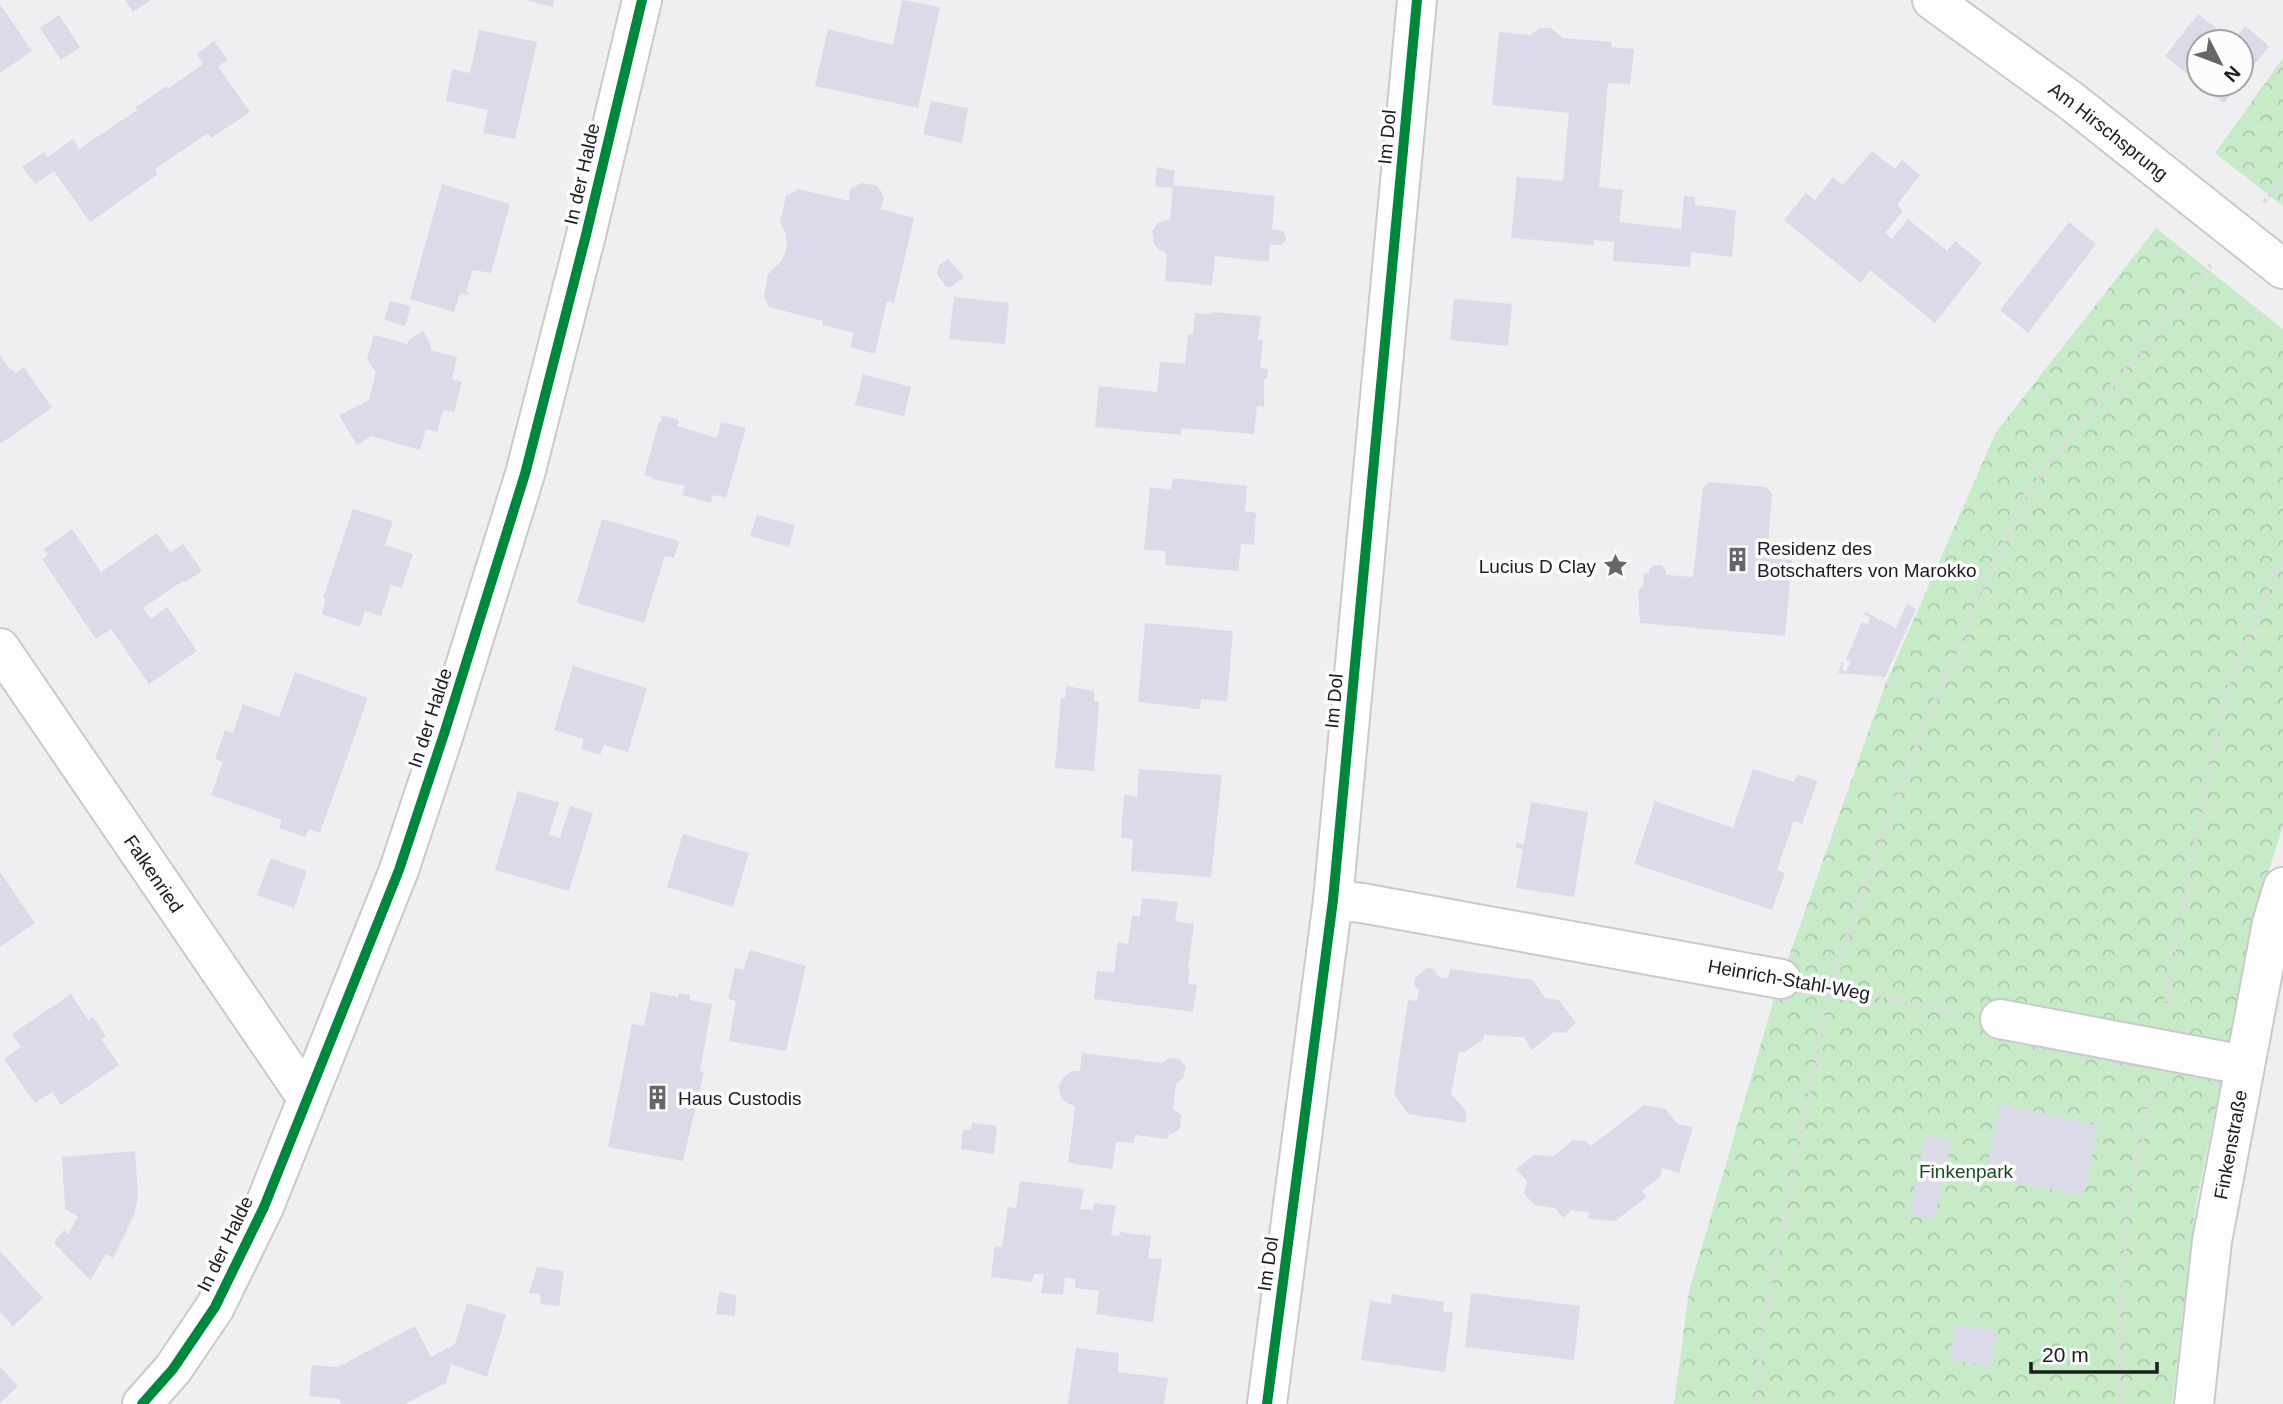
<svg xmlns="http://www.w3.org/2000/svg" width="2283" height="1404" viewBox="0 0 2283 1404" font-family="Arial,sans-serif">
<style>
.forest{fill:url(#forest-crowns)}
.building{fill:#dadae8}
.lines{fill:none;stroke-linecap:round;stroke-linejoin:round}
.minor-casing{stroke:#cacacc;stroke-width:42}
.path{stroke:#dbdbdd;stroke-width:4.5;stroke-dasharray:3.5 3.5;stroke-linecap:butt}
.minor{stroke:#fdfdfd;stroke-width:38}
.cycleway-casing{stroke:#fcfcff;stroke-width:15}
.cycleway{stroke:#00873e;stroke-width:10}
.labels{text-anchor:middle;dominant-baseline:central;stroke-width:7;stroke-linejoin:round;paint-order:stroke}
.street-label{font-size:19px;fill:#1d1d1e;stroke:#fcfcff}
.poi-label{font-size:19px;fill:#1d1d1e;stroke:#fcfcff;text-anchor:start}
.park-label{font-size:19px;fill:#1a4b1f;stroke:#fcfcff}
</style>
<defs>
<pattern id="forest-crowns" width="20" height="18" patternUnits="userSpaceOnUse" patternTransform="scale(1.75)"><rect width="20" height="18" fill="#c7ebc9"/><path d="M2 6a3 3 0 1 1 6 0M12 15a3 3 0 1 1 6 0" fill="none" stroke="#aac9ac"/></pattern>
</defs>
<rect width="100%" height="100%" fill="#efeff1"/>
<g class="forest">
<polygon points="2283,58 2283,206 2215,153"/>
<polygon points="2156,228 2283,329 2283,826 2257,907 2196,1204 2172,1404 1674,1404 1689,1291 1774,999 1885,685 1996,432"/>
</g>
<g class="building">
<polygon points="125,0 151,0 133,12"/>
<polygon points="525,0 555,0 553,7"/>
<polygon points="902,0 940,7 918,108 815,86 828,29 893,45"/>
<polygon points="0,4 32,51 0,73"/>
<polygon points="2198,14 2233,42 2245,26 2269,46 2241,82 2241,42 2199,42 2199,83 2165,56"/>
<polygon points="59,15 80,47 61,60 40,28"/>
<polygon points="1540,28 1551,28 1563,38 1612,42 1611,47 1634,49 1630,84 1608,83 1599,187 1623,190 1619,222 1681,229 1684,196 1695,197 1695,205 1736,210 1732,257 1691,252 1690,267 1613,261 1614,242 1594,240 1594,245 1511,238 1517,177 1563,181 1569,113 1492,105 1499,32 1530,35"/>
<polygon points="479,30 537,42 515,139 483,133 488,110 446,101 452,69 470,73"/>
<polygon points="214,41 228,60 218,66 250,112 211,138 208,133 155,169 158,174 90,222 54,171 35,184 22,167 44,152 48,157 73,139 79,149 137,110 136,107 152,96 167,86 169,88 203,64 197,54"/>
<polygon points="2200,84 2239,84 2224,103"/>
<polygon points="931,101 968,108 962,143 923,134"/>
<polygon points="1872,151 1895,169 1902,160 1920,175 1897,205 1903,211 1885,233 1892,239 1908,219 1947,251 1955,241 1982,263 1935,323 1870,270 1861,283 1784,220 1806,193 1815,200 1833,177 1843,185"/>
<polygon points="1157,167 1175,171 1173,185 1275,196 1272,229 1283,231 1286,238 1284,243 1279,245 1270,244 1269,262 1215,256 1212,285 1165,281 1167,254 1158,249 1154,244 1152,231 1158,223 1170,219 1173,188 1155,186"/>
<polygon points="862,183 878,186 884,197 881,209 914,218 894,303 887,301 875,354 850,347 854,333 822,325 823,321 769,307 764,296 768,274 782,260 787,248 786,234 780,222 786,196 798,189 849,201 850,189"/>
<polygon points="442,184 510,204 491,273 473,270 466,292 470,293 468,295 460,293 454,312 410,299"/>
<polygon points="2069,222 2096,244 2028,333 2000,310"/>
<polygon points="948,259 964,277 951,287 946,287 937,274 939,265"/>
<polygon points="954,297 1009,303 1005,344 949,339"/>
<polygon points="1454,299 1512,304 1508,346 1450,340"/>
<polygon points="390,301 411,306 405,326 384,320"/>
<polygon points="1212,312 1261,316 1258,340 1263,340 1260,368 1268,369 1267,379 1264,379 1264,407 1257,406 1254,434 1182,428 1181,435 1095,427 1099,386 1157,392 1160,362 1185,364 1188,334 1193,334 1195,313 1212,314"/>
<polygon points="423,331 431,346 431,350 457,357 452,379 462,382 454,412 443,410 437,432 426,429 420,450 371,436 357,445 339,415 369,400 376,373 367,359 374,335 408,344 408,340"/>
<polygon points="0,355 10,370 12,368 15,373 24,367 52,408 0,444"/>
<polygon points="863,374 911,387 904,416 855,405"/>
<polygon points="662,415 679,420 677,426 717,438 721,422 746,428 726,498 713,495 711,503 682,495 685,486 651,479 652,477 644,475 659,422 661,422"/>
<polygon points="1173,478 1247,486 1245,511 1256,513 1254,545 1241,544 1238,571 1165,565 1166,551 1144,550 1150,487 1171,490"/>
<polygon points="1709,482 1766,487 1772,494 1767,558 1792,560 1785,636 1640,623 1638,590 1643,586 1644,573 1649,573 1649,569 1655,565 1662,565 1666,571 1666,575 1693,577 1703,488"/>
<polygon points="353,509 393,521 385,545 413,554 402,588 391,585 381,616 365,611 360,627 322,614 326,599 323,598"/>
<polygon points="757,515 795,525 789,547 750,536"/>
<polygon points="602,519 679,541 674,558 665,556 644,623 577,603"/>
<polygon points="72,529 101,572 157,533 170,552 183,544 202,571 185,582 184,580 143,608 151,619 167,607 197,651 149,684 111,629 96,639 42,559 48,555 44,549"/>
<polygon points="1907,604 1916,609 1885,677 1838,673 1842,662 1844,662 1842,671 1846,671 1851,662 1846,659 1862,622 1868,624 1870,617 1864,615 1865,612 1896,628"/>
<polygon points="1145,623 1233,631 1227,701 1201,699 1200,709 1138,702"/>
<polygon points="573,666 647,688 628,752 604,745 600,755 581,749 584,739 554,730"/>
<polygon points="295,672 368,698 320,833 309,829 305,837 279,828 282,820 211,795 223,762 215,759 225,730 233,733 243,704 279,717"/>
<polygon points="1066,686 1094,691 1094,701 1099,702 1094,771 1055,768 1061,698 1065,698"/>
<polygon points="1139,769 1222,775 1211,877 1131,871 1133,839 1121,838 1124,795 1137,797"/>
<polygon points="1753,769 1794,782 1797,774 1818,781 1802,824 1794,821 1777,870 1785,873 1772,910 1634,864 1655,801 1733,828"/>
<polygon points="518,791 559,803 549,835 560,838 570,806 593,813 569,891 495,870"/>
<polygon points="1531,802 1588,812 1574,897 1516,888 1523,849 1516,848 1516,843 1524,844"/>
<polygon points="683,834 749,853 733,907 667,887"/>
<polygon points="271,858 307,871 294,908 257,895"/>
<polygon points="0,872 35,923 0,947"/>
<polygon points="1142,898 1178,902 1175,921 1194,924 1188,968 1190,968 1188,984 1197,985 1193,1012 1094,999 1097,971 1114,973 1118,942 1128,944 1132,916 1140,916"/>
<polygon points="750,950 806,966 786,1051 729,1041 736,1001 728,999 735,968 743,970"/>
<polygon points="1427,968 1434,969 1439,977 1448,978 1450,969 1533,980 1545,998 1559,1000 1576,1023 1565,1033 1554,1032 1532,1050 1524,1037 1484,1035 1483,1040 1464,1052 1459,1052 1451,1094 1466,1111 1466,1123 1408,1114 1394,1094 1408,1000 1417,1001 1419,991 1414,985 1415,978"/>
<polygon points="651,992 678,997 679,993 690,995 690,1000 712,1004 700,1071 704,1072 683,1161 608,1147 632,1024 644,1026"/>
<polygon points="71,994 88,1020 93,1017 106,1036 101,1039 119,1065 61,1105 52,1092 35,1103 4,1059 21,1047 12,1034"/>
<polygon points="1082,1053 1162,1063 1170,1058 1179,1059 1186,1067 1183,1078 1176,1084 1173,1109 1181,1115 1180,1128 1174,1133 1169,1134 1168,1139 1135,1135 1133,1143 1116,1142 1112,1169 1068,1163 1075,1107 1063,1100 1058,1088 1064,1076 1073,1071 1080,1071"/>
<polygon points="2000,1104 2098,1125 2084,1196 1985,1176"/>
<polygon points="1644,1105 1665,1109 1678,1124 1693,1127 1679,1173 1662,1168 1660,1177 1642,1191 1647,1197 1615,1221 1588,1219 1589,1212 1571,1210 1563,1218 1555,1208 1535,1205 1524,1194 1527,1181 1516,1169 1534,1155 1554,1156 1573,1140 1585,1141 1591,1146"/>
<polygon points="972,1123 997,1126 994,1154 961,1149 963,1130 971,1130"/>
<polygon points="1925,1135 1952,1140 1934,1220 1909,1214"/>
<polygon points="135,1151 138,1197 134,1215 113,1258 106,1254 90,1280 54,1243 64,1230 68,1235 78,1216 65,1209 62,1157"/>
<polygon points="1020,1181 1084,1189 1080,1209 1093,1210 1094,1203 1116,1206 1111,1235 1119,1236 1120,1232 1151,1236 1148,1258 1162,1259 1153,1322 1096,1314 1099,1291 1075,1288 1075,1279 1065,1278 1063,1295 1041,1293 1044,1274 1034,1274 1032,1282 991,1277 995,1246 1002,1247 1008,1207 1016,1208"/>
<polygon points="0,1251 43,1298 13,1326 0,1312"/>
<polygon points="537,1267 564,1271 559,1306 540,1304 541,1294 529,1293"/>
<polygon points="719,1292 736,1295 735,1316 716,1314"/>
<polygon points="1471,1293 1580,1306 1574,1360 1465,1347"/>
<polygon points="1392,1294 1444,1302 1443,1311 1453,1313 1445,1372 1361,1360 1370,1301 1391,1304"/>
<polygon points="467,1303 506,1315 487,1377 451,1364 446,1383 405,1404 342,1404 339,1399 309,1396 312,1365 338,1367 415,1326 431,1357 455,1344"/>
<polygon points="1956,1324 1997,1331 1989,1367 1949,1359"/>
<polygon points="1076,1348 1119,1353 1118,1372 1168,1378 1164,1404 1068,1404"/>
<polygon points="0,1367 18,1386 0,1403"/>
</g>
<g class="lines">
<defs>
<g id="minor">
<path id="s1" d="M1932 0 2070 100 2283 269"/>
<path id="s2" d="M0 648 307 1098"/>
<polyline points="1333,900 1362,903 1781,979"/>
<polyline points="2000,1019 2244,1065"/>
<polyline points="142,1404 173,1369 215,1307 264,1207 399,870 444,734 525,474 586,235 642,0"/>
<polyline points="1267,1404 1333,900 1417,0"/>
<path id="s3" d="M2194 1404 2212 1241 2272 923 2283 887"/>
</g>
</defs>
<use href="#minor" class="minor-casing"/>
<g class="path">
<polyline points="2264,202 2283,178"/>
<polyline points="1818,986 1961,1012"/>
<polyline points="2165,1008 2171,963 2226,688 2283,557"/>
<polyline points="1756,1404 1764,1318 1829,988 1904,774 1988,576 2025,496 2071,434 2211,265"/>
<polyline points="2119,1404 2118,1326 2126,1222 2151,1089"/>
</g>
<use href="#minor" class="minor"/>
<defs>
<g id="cycleway">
<polyline points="142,1404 173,1369 215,1307 264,1207 399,870 444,734 525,474 586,235 642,0"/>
<polyline points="1267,1404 1333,900 1417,0"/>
</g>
</defs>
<use href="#cycleway" class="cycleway-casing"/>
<use href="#cycleway" class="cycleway"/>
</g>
<defs>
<symbol id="building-bare" viewBox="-9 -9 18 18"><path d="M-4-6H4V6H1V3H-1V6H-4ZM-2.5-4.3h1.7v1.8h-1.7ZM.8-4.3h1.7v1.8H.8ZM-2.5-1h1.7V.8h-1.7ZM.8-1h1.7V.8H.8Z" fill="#666668" stroke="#fcfcff" stroke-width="2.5" paint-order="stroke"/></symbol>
<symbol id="sight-bare" viewBox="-9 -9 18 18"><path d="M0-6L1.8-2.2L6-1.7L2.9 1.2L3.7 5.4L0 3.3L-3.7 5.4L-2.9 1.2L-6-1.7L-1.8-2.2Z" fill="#666668" stroke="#fcfcff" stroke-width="2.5" paint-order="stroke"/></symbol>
</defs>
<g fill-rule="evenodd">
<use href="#building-bare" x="1720" y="542" width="35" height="35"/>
<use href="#sight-bare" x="1598" y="548" width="35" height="35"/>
<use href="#building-bare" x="640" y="1080" width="35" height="35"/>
</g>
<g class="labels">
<g class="street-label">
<text stroke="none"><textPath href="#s1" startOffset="220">Am Hirschsprung</textPath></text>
<text transform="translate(1387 137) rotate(-85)">Im Dol</text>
<text transform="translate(582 174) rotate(-77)">In der Halde</text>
<text transform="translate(1334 701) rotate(-85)">Im Dol</text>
<text transform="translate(430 718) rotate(-72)">In der Halde</text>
<text stroke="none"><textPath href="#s2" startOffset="273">Falkenried</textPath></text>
<text transform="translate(1789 980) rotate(10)">Heinrich-Stahl-Weg</text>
<text stroke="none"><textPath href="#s3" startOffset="262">Finkenstraße</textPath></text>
<text transform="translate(225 1244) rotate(-64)">In der Halde</text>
<text transform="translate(1268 1264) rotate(-82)">Im Dol</text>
</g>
<g class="poi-label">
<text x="1757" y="548">Residenz des<tspan x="1757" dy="22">Botschafters von Marokko</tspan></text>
<text x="1596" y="566" text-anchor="end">Lucius D Clay</text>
<text x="678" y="1098">Haus Custodis</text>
</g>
<g class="park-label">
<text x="1966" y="1171">Finkenpark</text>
</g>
</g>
<g transform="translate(2220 63) rotate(132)"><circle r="33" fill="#fcfcff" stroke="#a3a3a5" stroke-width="2"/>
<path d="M0-5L12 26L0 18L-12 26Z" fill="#666668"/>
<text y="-10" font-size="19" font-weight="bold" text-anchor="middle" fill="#1d1d1e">N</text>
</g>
<path d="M2031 1362v10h126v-10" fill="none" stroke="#1d1d1e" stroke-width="3.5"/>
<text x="2042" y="1362" font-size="21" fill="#1d1d1e" stroke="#fcfcff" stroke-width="5" paint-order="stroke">20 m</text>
</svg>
